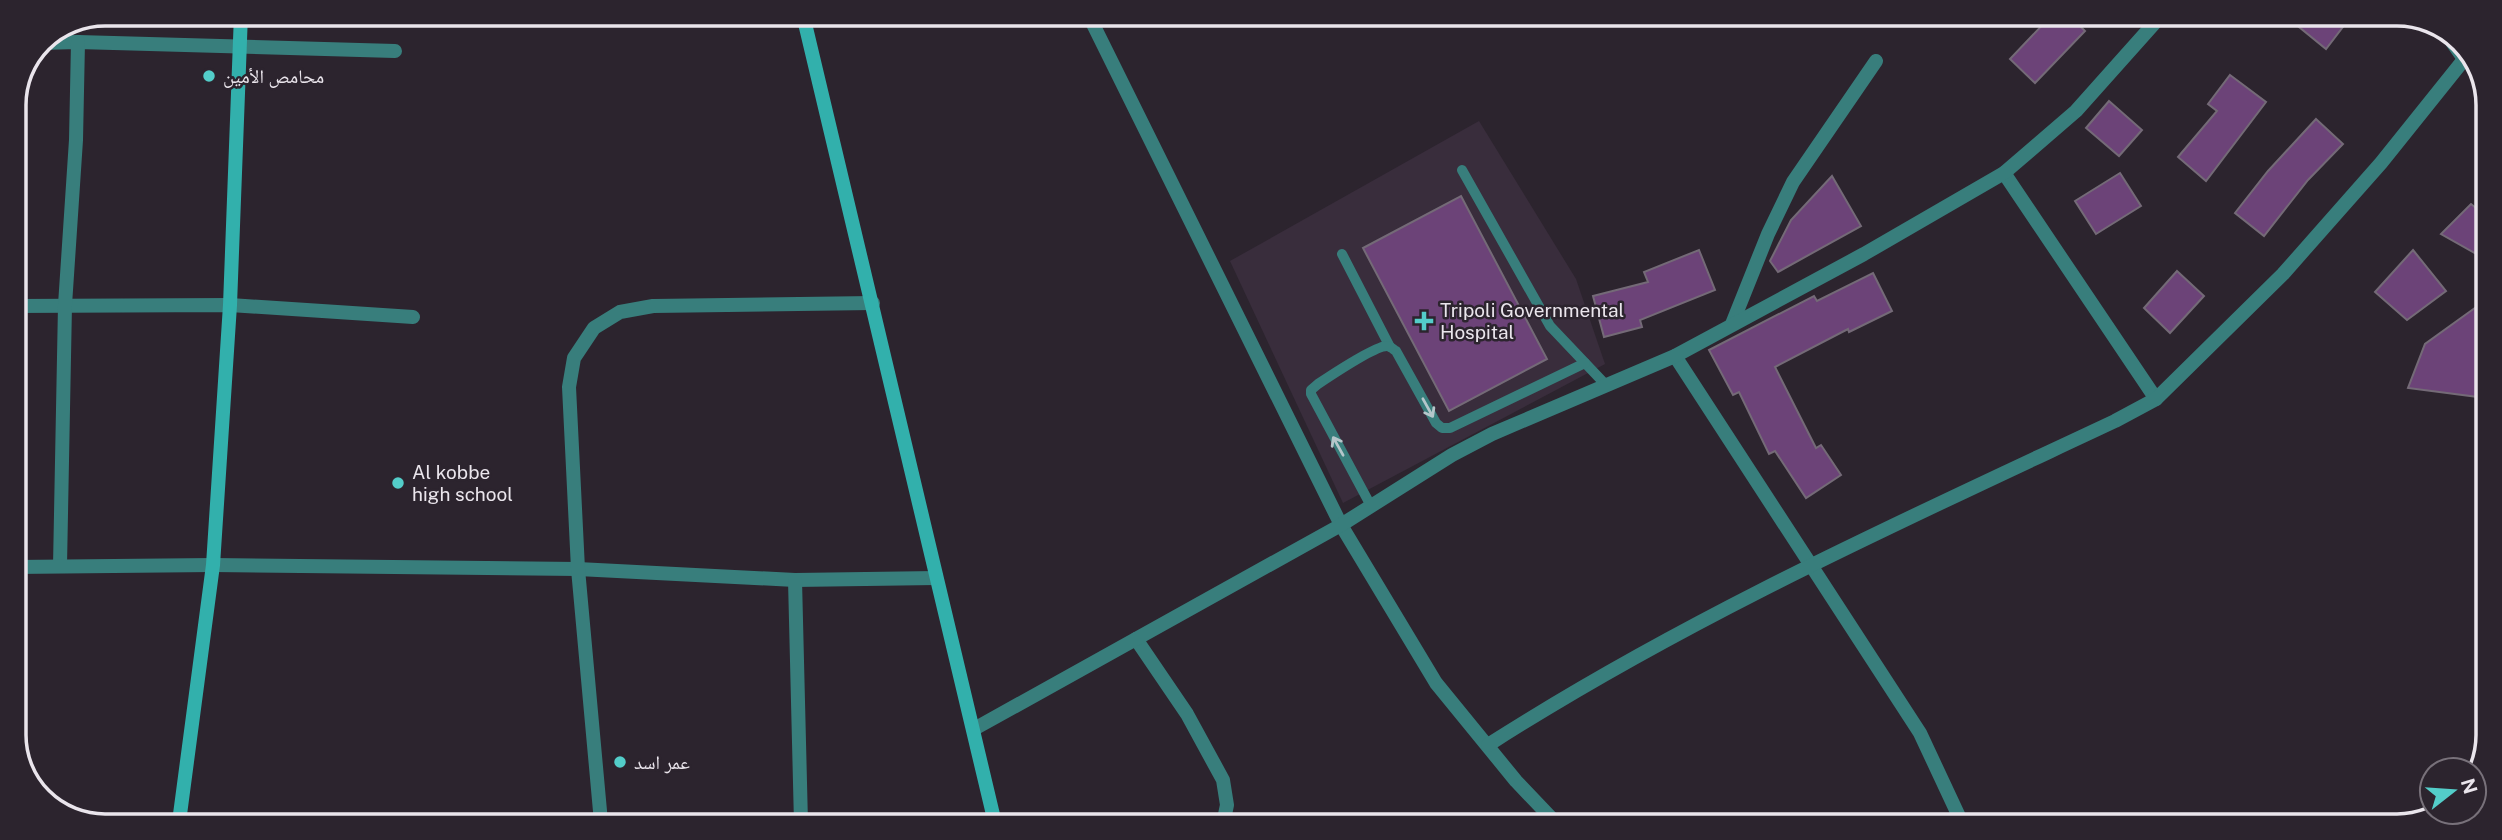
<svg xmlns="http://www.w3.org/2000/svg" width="2502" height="840" viewBox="0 0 2502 840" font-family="'Public Sans','Noto Naskh Arabic',sans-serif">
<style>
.built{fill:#392d3c}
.building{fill:#6c4378;stroke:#746a77;stroke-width:2}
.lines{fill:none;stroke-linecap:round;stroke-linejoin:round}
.lane{stroke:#387e7c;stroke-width:10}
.street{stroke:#387e7c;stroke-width:14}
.secondary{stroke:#32b0ac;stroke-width:14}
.oneway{stroke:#b5c6ca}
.poi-dot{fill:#53cdc9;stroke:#2c242e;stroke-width:2.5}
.labels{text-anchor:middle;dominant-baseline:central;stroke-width:5;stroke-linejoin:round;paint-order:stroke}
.poi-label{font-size:19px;fill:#eae5ec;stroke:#2c242e;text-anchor:start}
.rim{fill:none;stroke:#eae5ec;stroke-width:3.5}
</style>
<rect width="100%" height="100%" fill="#2c242e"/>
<polygon class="built" points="1479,121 1576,279 1605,364 1343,503 1230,261"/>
<g class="building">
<polygon points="2049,18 2072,18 2085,31 2035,83 2010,59"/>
<polygon points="2288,18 2349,19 2326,49"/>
<polygon points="2230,75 2266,102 2206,181 2178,157 2217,111 2208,104"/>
<polygon points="2109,101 2142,130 2119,156 2086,128"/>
<polygon points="2316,119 2343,144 2308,180 2264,236 2235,213 2268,171"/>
<polygon points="2120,173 2141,206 2096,234 2075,201"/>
<polygon points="1832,176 1861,226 1778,272 1770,261 1791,220"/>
<polygon points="1461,196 1547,359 1449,411 1363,248"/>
<polygon points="2471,204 2487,217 2487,260 2441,234"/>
<polygon points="1699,250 1715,290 1640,320 1642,327 1604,337 1593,296 1648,282 1644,272"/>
<polygon points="2413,250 2446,291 2407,320 2375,292"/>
<polygon points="2177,271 2204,296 2170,333 2144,308"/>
<polygon points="1873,273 1892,311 1849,332 1848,329 1775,367 1816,448 1821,445 1841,475 1806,498 1775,451 1769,454 1739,392 1733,395 1709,350 1814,296 1817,301"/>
<polygon points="2479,305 2486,312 2486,398 2408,388 2425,344"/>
</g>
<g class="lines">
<g class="lane">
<polyline points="1462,170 1550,326 1605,384"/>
<polyline points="1342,254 1390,347"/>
<path d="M1371 506 1311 394V390L1318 384C1330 376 1375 346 1387 346 1390 346 1393 349 1396 351L1436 423 1442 428H1450L1585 363"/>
</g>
<g class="street">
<polyline points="1089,16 1341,525 1436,683 1516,781 1557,824"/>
<polyline points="2430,21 2450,39 2464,59 2476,68"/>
<polyline points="40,43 78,42 395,51"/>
<polyline points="2004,173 2156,399"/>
<polyline points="14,306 230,305 413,317"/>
<polyline points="1732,324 1768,234 1793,182 1876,61"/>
<polyline points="1675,356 1920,733 1963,825"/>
<polyline points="60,566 65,305 76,140 78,42"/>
<polyline points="14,567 213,565 578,569 795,580 936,578"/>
<polyline points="795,580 801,823"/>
<polyline points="1136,639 1187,714 1223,780 1227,805 1223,824"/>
<polyline points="974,729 1341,525 1452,455 1492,434 1675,356 1864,254 2004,173 2076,111 2159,18"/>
<path d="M1488 745C1686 618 1902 521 2115 421L2156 399 2283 274 2381 163 2470 52"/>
<polyline points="601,822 578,569 569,387 574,358 594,328 620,312 653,306 873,303"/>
</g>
<g class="secondary">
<polyline points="803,15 995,823"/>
<polyline points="179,822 213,565 230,305 241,14"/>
</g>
</g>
<defs><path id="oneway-shaft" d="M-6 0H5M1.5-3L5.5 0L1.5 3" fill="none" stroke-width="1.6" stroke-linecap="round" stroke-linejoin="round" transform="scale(1.75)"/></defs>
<g class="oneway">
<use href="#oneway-shaft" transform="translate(1428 408) rotate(61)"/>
<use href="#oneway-shaft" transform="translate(1338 446) rotate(-119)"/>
</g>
<g class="poi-dot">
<circle cx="209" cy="76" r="7"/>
<path d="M1420.5 310.5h7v7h7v7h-7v7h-7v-7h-7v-7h7z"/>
<circle cx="398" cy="483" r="7"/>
<circle cx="620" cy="762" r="7"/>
</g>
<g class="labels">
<g class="poi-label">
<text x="223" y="76">محامص الأمين</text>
<text x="1440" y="310">Tripoli Governmental<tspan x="1440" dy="22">Hospital</tspan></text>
<text x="412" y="472">Al kobbe<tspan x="412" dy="22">high school</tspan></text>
<text x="634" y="762">عمر اسد</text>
</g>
</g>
<path d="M0 0H2502V840H0ZM105 26H2397A79 79 0 0 1 2476 105V735A79 79 0 0 1 2397 814H105A79 79 0 0 1 26 735V105A79 79 0 0 1 105 26Z" fill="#2c242e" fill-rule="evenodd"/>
<path class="rim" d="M105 26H2397A79 79 0 0 1 2476 105V735A79 79 0 0 1 2397 814H105A79 79 0 0 1 26 735V105A79 79 0 0 1 105 26Z"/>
<g transform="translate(2453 791) rotate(73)"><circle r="33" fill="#2c242e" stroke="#78717a" stroke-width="2"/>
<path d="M0-5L12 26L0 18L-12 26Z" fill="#53cdc9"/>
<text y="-10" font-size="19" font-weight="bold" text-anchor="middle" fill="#eae5ec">N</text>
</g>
</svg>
